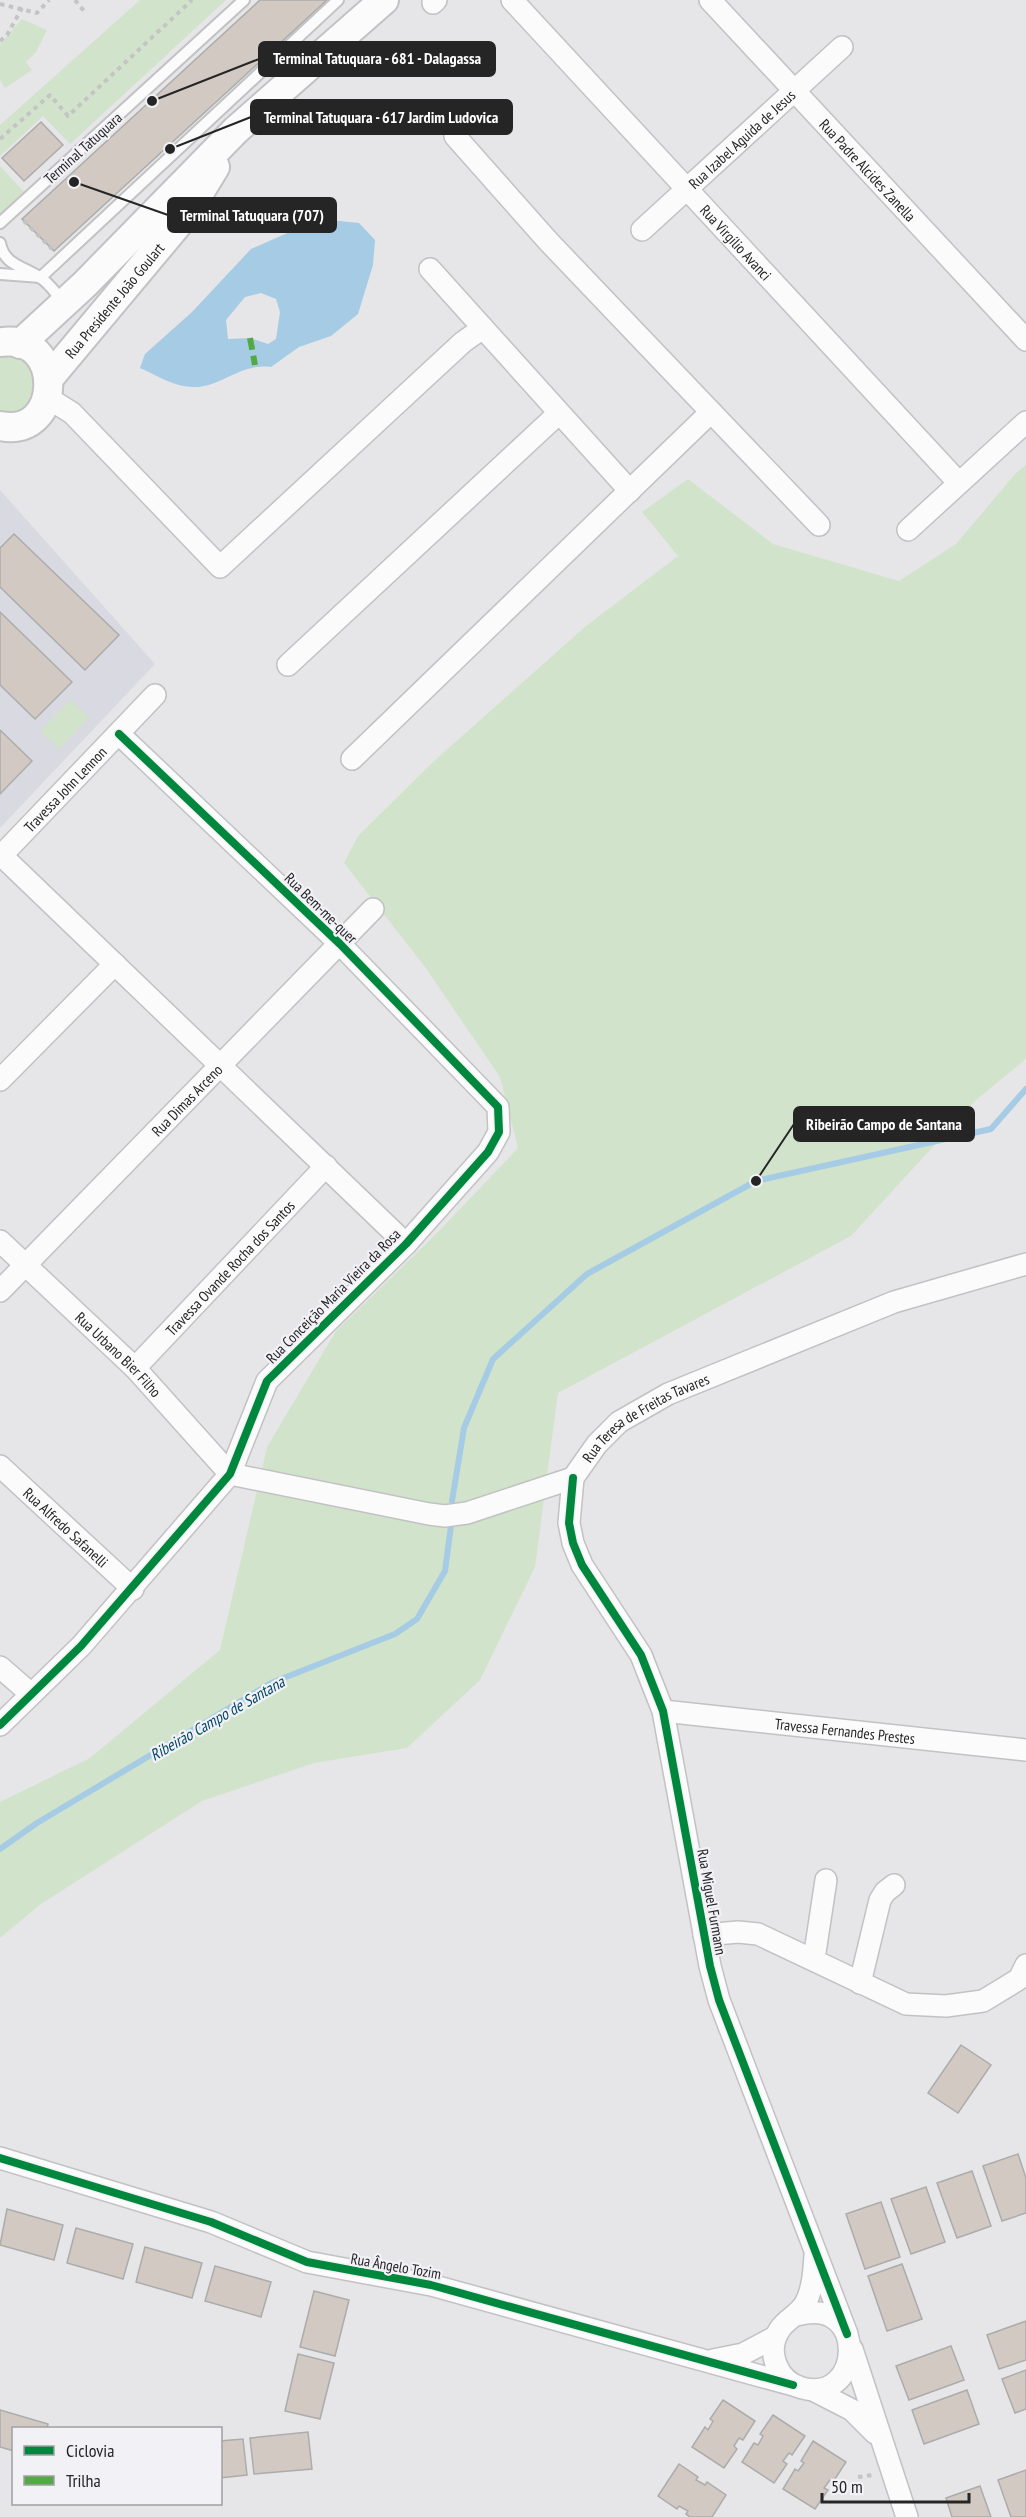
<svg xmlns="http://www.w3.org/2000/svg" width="1026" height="2517" viewBox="0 0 1026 2517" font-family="'PT Sans Narrow',sans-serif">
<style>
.built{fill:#d9d9e1}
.green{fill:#d1e4cb}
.water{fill:#a6cbe4;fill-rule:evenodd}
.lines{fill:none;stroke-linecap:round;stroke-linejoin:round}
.stream{stroke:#a6cbe4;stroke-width:6}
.building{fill:#d1c9c2;stroke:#acacac;stroke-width:1.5}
.lane-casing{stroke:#c2c2c4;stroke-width:14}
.street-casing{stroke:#c2c2c4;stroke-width:24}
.secondary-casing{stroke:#c2c2c4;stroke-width:32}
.path{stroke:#c4c4c5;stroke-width:4;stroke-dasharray:4.5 4.5;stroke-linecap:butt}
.lane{stroke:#fbfbfc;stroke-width:10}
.street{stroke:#fbfbfc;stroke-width:21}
.secondary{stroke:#fbfbfc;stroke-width:28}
.quiet{stroke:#53aa44;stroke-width:6;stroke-dasharray:12 6;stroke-linecap:butt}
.cycleway-casing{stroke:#f2f2f6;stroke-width:11}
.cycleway{stroke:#00873e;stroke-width:8}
.labels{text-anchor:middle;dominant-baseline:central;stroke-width:4.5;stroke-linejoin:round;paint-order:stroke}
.street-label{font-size:15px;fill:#252526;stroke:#f2f2f6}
.water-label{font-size:16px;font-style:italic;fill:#004668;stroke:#f2f2f6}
.leader{fill:none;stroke:#252526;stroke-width:2}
.callout-dot{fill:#252526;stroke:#f2f2f6;stroke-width:2}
.callout{fill:#252526;stroke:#252526;stroke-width:2}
.callout-label{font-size:16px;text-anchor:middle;font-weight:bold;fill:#fff}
</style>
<rect width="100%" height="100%" fill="#e6e6e8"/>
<polygon class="built" points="0,490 155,664 0,828"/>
<g class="green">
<polygon points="140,0 226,0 70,144 43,116 0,156 0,125"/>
<polygon points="22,19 47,30 36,52 26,62 32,70 5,88 0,80 0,44"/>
<polygon points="0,166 26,194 0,215"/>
<path d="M5 356 24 361 35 377C33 402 28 414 0 413V357Z"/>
<polygon points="1026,465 1026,1059 976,1100 851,1236 558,1393 535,1567 480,1680 407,1748 314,1763 202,1801 41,1904 0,1938 0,1802 90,1758 220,1650 267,1447 336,1331 437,1233 518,1148 500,1077 425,967 344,863 358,836 433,762 586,626 678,556 642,512 688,479 773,544 899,581 956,544 1015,474"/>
<polygon points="70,700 89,718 59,749 40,731"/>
</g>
<path class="water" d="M319 219 359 223 375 240 373 265 358 314 331 336 299 347 271 367C240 363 219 388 194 387 174 387 158 376 140 368L145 354 192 312 251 249ZM261 293 276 299 280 312 276 339 268 344 250 338 228 339 226 320 245 297Z"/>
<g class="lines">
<g class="stream">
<polyline points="452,1501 464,1428 493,1359 587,1274 756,1181 991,1129 1026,1089"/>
<polyline points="0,1849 37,1823 271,1683 395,1634 417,1619 445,1571 451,1526"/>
</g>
</g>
<g class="building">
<polygon points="260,0 327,0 54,251 22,219"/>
<polygon points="41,122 63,145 24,181 2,158"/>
<polygon points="14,534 119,635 85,670 0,587 0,548"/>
<polygon points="0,612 72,682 35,719 0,685"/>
<polygon points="0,730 32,761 0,794"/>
<polygon points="961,2045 991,2065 958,2113 928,2093"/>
<polygon points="1018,2154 1026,2178 1026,2213 1002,2221 983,2166"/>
<polygon points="972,2171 991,2226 957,2238 937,2183"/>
<polygon points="926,2187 945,2242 911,2254 891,2199"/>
<polygon points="881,2202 900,2257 865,2269 846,2214"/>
<polygon points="7,2209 63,2225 54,2260 0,2245"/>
<polygon points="76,2228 133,2244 123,2279 67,2263"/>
<polygon points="145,2247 202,2263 192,2298 136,2282"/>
<polygon points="902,2264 922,2319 887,2331 868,2276"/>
<polygon points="215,2266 271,2282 261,2317 205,2301"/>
<polygon points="314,2291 349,2300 335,2356 300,2347"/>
<polygon points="1026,2321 1026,2360 999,2369 987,2335"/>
<polygon points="951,2346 964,2380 909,2400 896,2366"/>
<polygon points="298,2354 334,2363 320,2419 285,2411"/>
<polygon points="1026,2370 1026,2409 1015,2413 1002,2379"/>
<polygon points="967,2390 979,2424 924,2444 912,2410"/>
<polygon points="723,2400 755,2421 743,2440 739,2438 734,2446 737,2449 724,2468 692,2447 705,2427 708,2430 713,2421 710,2419"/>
<polygon points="0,2410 48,2424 47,2428 14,2428 14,2451 0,2447"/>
<polygon points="773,2415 805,2436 792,2455 789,2453 783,2461 787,2464 774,2483 742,2462 754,2443 758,2445 763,2436 760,2434"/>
<polygon points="308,2432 312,2469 254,2474 250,2438"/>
<polygon points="243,2439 247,2475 220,2478 220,2441"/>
<polygon points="813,2441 846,2462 833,2482 830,2480 824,2488 828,2490 815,2509 783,2489 795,2469 798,2471 804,2463 801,2461"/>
<polygon points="679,2464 698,2477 696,2480 705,2485 707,2482 726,2495 712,2517 690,2517 686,2514 688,2511 679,2506 677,2509 658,2496"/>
<polygon points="1026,2470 1026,2517 1011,2517 998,2480"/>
<polygon points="980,2486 991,2517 952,2517 946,2498"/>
</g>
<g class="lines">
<defs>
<g id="lane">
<polyline points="0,223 244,0"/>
<path d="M0 243C4 265 23 266 39 277 49 282 56 294 63 302"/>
<polyline points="0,274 41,277 338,0"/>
</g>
<g id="street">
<path id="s1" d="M512 0 959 483"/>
<path id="s2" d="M710 0 1026 340"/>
<polyline points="433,3 436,0"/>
<polyline points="455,136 548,241 819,525"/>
<path id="s3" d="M642 230 842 47"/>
<polyline points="430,269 483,328"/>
<polyline points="48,398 72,413 220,567 463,342 483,328 630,491"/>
<polyline points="908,530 1026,422"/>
<polyline points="288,665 558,414"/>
<polyline points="352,759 711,412"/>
<polyline points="0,854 406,1244"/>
<path id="s4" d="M0 857 155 695"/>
<polyline points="0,1080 115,964"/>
<path id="s5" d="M0 1241 135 1368 230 1474"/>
<path id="s6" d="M0 1291 373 909"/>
<path id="s7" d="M135 1368 326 1166"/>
<path id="s8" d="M0 1466 133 1589"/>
<path id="s9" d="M230 1474 429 1514 445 1516 467 1513 573 1478 597 1444 619 1422 668 1394 894 1302 1026 1264"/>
<polyline points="573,1478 569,1523 573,1543 582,1565 641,1655 663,1711 710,1966 719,2000 847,2334"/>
<polyline points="0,1667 31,1694"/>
<path id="s10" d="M663 1711 1026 1750"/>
<polyline points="0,1725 81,1646 230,1474 267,1381 406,1244 488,1152 499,1132 498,1107 340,944 119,734"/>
<polyline points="704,1935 738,1932 758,1934 906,2004 946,2006 983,2001 1019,1979 1026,1965"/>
<polyline points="814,1959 826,1880"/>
<polyline points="860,1983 880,1900 885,1892 894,1885"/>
<polyline points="0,2158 211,2222 307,2262 431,2285 793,2385"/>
<path d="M797 2315C869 2295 863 2405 802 2388 777 2381 765 2351 780 2329 787 2319 798 2315 805 2304 813 2289 814 2271 815 2255"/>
<polyline points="852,2349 907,2517"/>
<polyline points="713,2360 743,2354 775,2337"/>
<polyline points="813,2390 852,2410 875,2433"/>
</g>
<g id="secondary">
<polyline points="20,344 85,284 236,130 384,0"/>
<path id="s11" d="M50 377 187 213 215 167"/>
<path d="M0 426C63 439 65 333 2 342"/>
</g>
</defs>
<use href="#lane" class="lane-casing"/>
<use href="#street" class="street-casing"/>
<use href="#secondary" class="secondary-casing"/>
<g class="path">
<polyline points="75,0 84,11"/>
<polyline points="0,4 37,13 49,0"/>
<polyline points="0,41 7,35 22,8"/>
<polyline points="0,139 50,95 68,116 192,0"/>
<polyline points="24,221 52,249"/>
<polyline points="858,2477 873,2475"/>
</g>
<use href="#lane" class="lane"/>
<use href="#street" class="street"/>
<use href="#secondary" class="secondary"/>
<polyline class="quiet" points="250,338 255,365"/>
<defs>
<g id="cycleway">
<polyline points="573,1478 569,1523 573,1543 582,1565 641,1655 663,1711 710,1966 719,2000 847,2334"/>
<polyline points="0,1725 81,1646 230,1474 267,1381 406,1244 488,1152 499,1132 498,1107 340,944 119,734"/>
<polyline points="0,2158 211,2222 307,2262 431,2285 793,2385"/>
</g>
</defs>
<use href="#cycleway" class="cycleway-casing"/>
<use href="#cycleway" class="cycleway"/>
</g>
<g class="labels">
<g class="street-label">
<text stroke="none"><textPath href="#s3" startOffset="135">Rua Izabel Aguida de Jesus</textPath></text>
<text transform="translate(83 148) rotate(-42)">Terminal Tatuquara</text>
<text stroke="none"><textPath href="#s2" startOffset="232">Rua Padre Alcides Zanella</textPath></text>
<text stroke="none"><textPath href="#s1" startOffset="330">Rua Virgílio Avanci</textPath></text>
<text stroke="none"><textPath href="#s11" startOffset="100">Rua Presidente João Goulart</textPath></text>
<text stroke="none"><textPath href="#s4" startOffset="94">Travessa John Lennon</textPath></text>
<text transform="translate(321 908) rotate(44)">Rua Bem-me-quer</text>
<text stroke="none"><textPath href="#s6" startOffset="267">Rua Dimas Arceno</textPath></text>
<text stroke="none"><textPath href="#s7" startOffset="138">Travessa Ovande Rocha dos Santos</textPath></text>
<text transform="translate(333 1296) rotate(-45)">Rua Conceição Maria Vieira da Rosa</text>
<text stroke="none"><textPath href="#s5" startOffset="164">Rua Urbano Bier Filho</textPath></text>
<text stroke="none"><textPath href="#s9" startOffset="450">Rua Teresa de Freitas Tavares</textPath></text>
<text stroke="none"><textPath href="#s8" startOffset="90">Rua Alfredo Safanelli</textPath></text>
<text stroke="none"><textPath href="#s10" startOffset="183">Travessa Fernandes Prestes</textPath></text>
<text transform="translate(712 1902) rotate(80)">Rua Miguel Furmann</text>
<text transform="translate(396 2266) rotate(10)">Rua Ângelo Tozim</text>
</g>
<g class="water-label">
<text transform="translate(217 1718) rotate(-30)">Ribeirão Campo de Santana</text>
</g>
</g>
<path class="leader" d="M152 101L259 59M170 149L251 117M74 182L168 215M756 1181L794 1124"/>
<g class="callout-dot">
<circle cx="152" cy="101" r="6"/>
<circle cx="170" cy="149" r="6"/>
<circle cx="74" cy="182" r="6"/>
<circle cx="756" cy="1181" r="6"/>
</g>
<g class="callout">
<rect x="259" y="42" width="236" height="34" rx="6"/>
<rect x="251" y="100" width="261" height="34" rx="6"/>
<rect x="168" y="198" width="168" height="34" rx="6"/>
<rect x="794" y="1107" width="180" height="34" rx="6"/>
</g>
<g class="callout-label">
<text x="377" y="64">Terminal Tatuquara - 681 - Dalagassa</text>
<text x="381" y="123">Terminal Tatuquara - 617 Jardim Ludovica</text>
<text x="252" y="221">Terminal Tatuquara (707)</text>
<text x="884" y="1130">Ribeirão Campo de Santana</text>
</g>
<rect x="12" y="2427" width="210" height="78" fill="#f2f2f6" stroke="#a0a0a3" stroke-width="1.5"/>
<rect x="24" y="2446" width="30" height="9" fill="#00873e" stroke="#a0a0a3" stroke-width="1.5"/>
<text x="66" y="2457" font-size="18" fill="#252526">Ciclovia</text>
<rect x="24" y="2476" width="30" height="9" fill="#53aa44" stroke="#a0a0a3" stroke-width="1.5"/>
<text x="66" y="2487" font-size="18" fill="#252526">Trilha</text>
<path d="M822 2493v9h147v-9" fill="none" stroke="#252526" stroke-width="3"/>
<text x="831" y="2493" font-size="18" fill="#252526" stroke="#f2f2f6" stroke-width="4.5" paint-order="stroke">50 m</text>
</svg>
